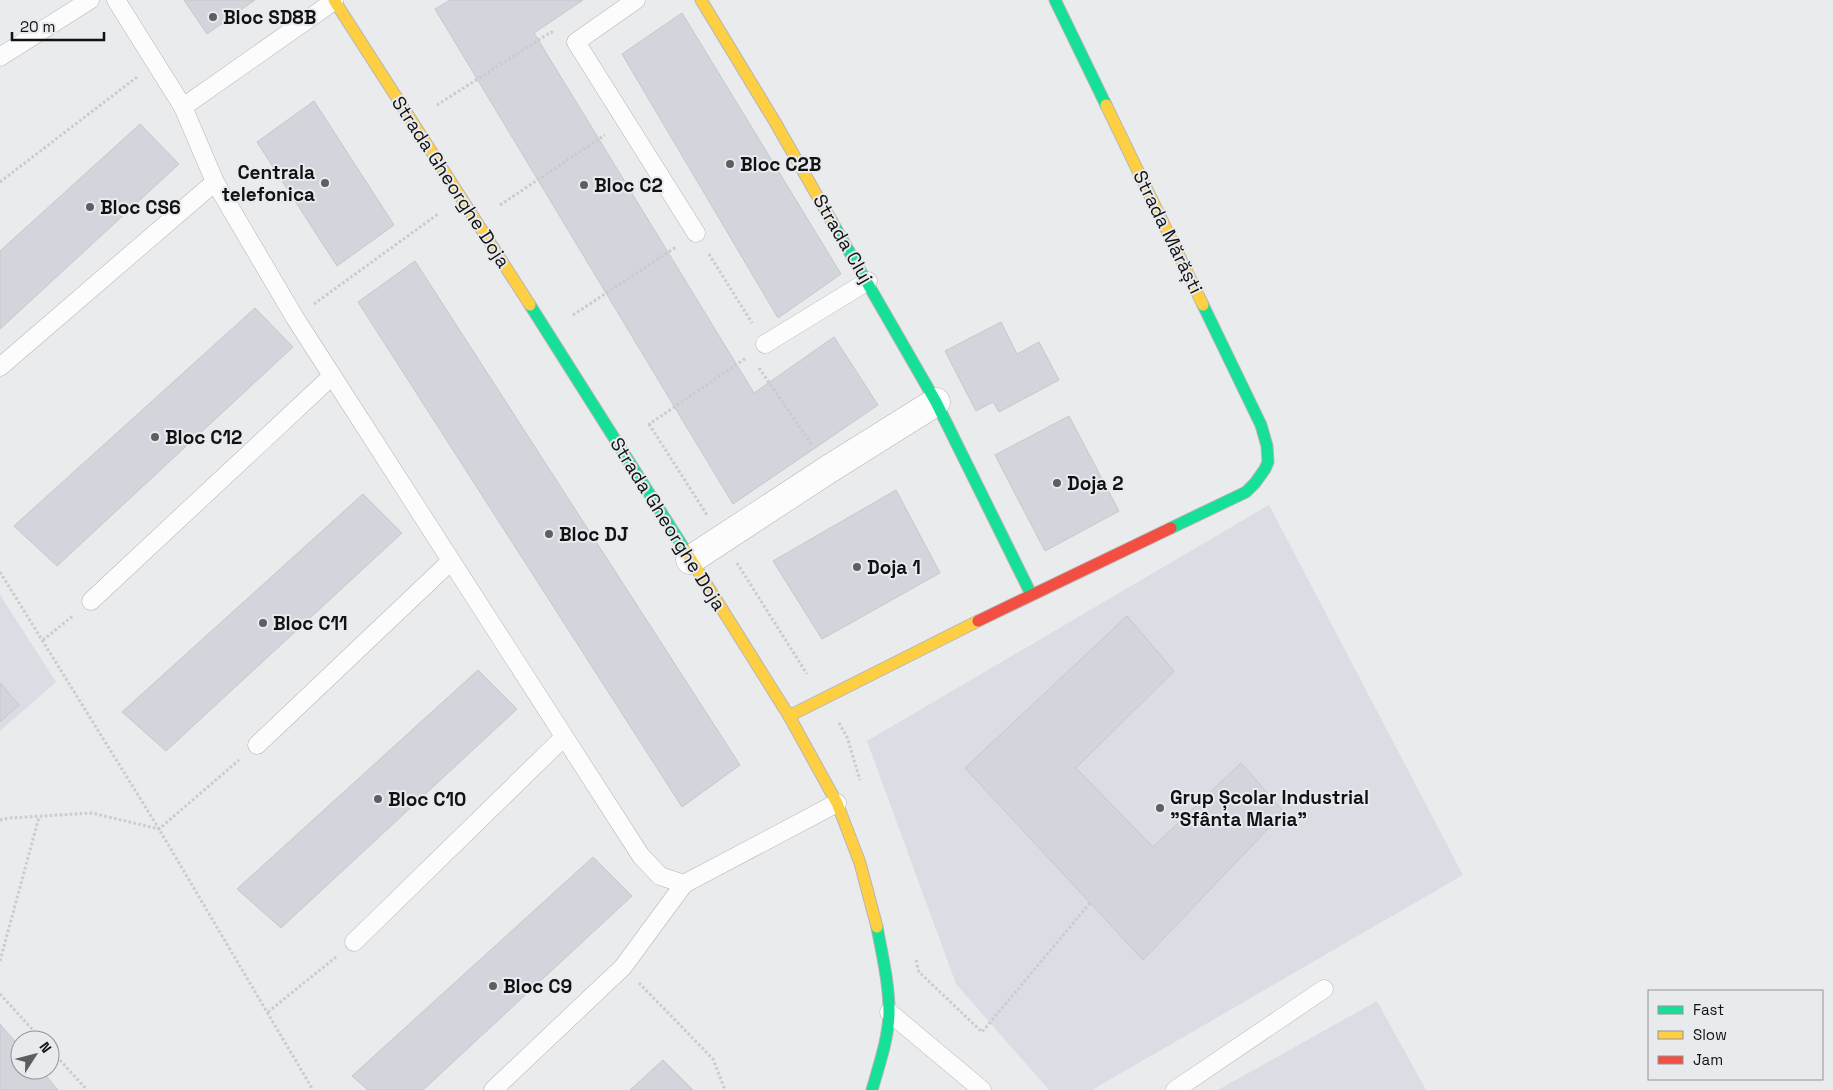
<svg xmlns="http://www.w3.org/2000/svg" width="1833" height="1090" viewBox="0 0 1833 1090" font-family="'Space Grotesk',sans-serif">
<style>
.built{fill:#dadee4}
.building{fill:#d2d5dc;stroke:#c6c7c9}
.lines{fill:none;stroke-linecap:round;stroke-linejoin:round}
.lane-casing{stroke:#b5b6b8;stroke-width:19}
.street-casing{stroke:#b5b6b8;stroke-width:29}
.fast-casing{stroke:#b5b6b8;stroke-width:13}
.slow-casing{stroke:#b5b6b8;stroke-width:13}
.jam-casing{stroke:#b5b6b8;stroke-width:13}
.path{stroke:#cbcbcc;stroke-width:3;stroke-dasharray:2.5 2.5;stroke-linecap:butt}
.lane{stroke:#fcfcfc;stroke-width:18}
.street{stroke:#fcfcfc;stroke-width:28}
.fast{stroke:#16e098;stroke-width:11}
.slow{stroke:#ffcf43;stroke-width:11}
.jam{stroke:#f24e42;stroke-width:11}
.poi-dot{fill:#5d5e5f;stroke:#e8eaee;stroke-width:2}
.labels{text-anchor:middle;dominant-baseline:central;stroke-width:4;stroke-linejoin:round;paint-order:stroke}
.poi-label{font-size:19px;font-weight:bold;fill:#111213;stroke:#e8eaee;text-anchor:start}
.street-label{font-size:19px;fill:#111213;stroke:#e8eaee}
</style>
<rect width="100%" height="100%" fill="#e9ebed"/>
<g class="built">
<polygon points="1269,505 1463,875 1092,1090 1049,1090 956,984 867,741"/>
<polygon points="0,595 56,682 0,731"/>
<polygon points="1377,1001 1426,1090 1218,1090"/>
</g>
<g class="building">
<polygon points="184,0 255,0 207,34"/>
<polygon points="450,0 583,0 534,33 754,393 834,337 878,405 733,504 435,9"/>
<polygon points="682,13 841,274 778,318 622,54"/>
<polygon points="314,101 394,225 337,266 257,142"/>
<polygon points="140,124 179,164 0,329 0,251"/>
<polygon points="415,261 740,765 682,807 358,302"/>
<polygon points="255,308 293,347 57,566 14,526"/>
<polygon points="1001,322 1017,354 1039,342 1059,380 999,412 993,402 976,411 945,351"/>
<polygon points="1069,416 1119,511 1045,551 995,455"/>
<polygon points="896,490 940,573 822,639 773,561"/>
<polygon points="363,494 402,533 166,751 122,712"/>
<polygon points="1127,616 1174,671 1076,768 1153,847 1241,763 1284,812 1143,960 965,768"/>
<polygon points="478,670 517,709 281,928 237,889"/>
<polygon points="0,683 19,705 0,722"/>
<polygon points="593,857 632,896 423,1090 368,1090 352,1076"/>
<polygon points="0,1024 20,1047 20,1070 41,1070 58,1090 0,1090"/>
<polygon points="663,1060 693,1090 630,1090"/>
</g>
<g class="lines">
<defs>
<g id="lane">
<polyline points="116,0 183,107 215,182 295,318 641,856 660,876 684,884 837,803"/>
<polyline points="636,0 576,42 696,233"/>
<polyline points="0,57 90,0"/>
<polyline points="183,107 334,1"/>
<polyline points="765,344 868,281"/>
<polyline points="0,367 215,182"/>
<polyline points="91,601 332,376"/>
<polyline points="257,745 451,561"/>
<polyline points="354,942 564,737"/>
<polyline points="889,1012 982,1090"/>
<polyline points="493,1090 623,967 684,884"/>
<polyline points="1175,1090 1324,989"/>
</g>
<polyline id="street" points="690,560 829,469 936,402"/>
<g id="fast">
<polyline points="1055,0 1106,105"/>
<polyline points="831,220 936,402 1031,594"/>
<polyline points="530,305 685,550"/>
<polyline points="1171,528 1246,492 1255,483 1265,469 1268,462 1267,446 1261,425 1203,305"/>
<path d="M872 1090C879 1065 889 1037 889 1011 889 983 882 954 877 927"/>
</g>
<g id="slow">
<polyline points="334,0 530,305"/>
<polyline points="701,0 775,122 831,220"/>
<polyline points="1106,105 1203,305"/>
<polyline points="685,550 789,716 837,803 860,863 877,927"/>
<polyline points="789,716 978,621"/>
</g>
<polyline id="jam" points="978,621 1171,528"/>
</defs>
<use href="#lane" class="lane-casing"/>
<use href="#street" class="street-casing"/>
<use href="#fast" class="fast-casing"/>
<use href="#slow" class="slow-casing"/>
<use href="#jam" class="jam-casing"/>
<g class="path">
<polyline points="437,105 551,32 554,33"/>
<polyline points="0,182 137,77"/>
<polyline points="500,205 605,135"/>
<polyline points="709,254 752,323"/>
<polyline points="314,304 438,214"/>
<polyline points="573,315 676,247"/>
<polyline points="759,368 812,445"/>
<polyline points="649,424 707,515"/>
<polyline points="648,425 746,358"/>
<polyline points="737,563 807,674"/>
<polyline points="0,572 159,829 313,1090"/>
<polyline points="43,640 74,615"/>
<polyline points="839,723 847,737 860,780"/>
<polyline points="0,820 10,818 92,813 159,829 239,760"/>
<polyline points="916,960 919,972 982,1032 1090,903"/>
<polyline points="0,961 39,817"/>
<polyline points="639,983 713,1059 725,1090"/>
<polyline points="0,994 42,1040"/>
<polyline points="268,1012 336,957"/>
<polyline points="50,1049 87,1090"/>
</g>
<use href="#lane" class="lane"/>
<use href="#street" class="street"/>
<use href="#fast" class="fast"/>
<use href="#slow" class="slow"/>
<use href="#jam" class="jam"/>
</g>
<g class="poi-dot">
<circle cx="213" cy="17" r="5"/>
<circle cx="730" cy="164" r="5"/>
<circle cx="325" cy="183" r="5"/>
<circle cx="584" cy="185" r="5"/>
<circle cx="90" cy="207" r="5"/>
<circle cx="155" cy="437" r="5"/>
<circle cx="1057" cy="483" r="5"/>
<circle cx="549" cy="534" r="5"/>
<circle cx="857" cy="567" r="5"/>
<circle cx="263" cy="623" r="5"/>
<circle cx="378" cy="799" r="5"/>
<circle cx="1160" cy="808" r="5"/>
<circle cx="493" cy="986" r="5"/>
</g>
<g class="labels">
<g class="poi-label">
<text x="223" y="17">Bloc SD8B</text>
<text x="740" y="164">Bloc C2B</text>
<text x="315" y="172" text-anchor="end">Centrala<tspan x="315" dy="22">telefonica</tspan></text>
<text x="594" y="185">Bloc C2</text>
<text x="100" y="207">Bloc CS6</text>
<text x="165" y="437">Bloc C12</text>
<text x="1067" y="483">Doja 2</text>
<text x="559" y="534">Bloc DJ</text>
<text x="867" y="567">Doja 1</text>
<text x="273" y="623">Bloc C11</text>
<text x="1170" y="797">Grup Școlar Industrial<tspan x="1170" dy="22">"Sfânta Maria"</tspan></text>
<text x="388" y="799">Bloc C10</text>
<text x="503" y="986">Bloc C9</text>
</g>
<g class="street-label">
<text transform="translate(451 182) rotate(57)">Strada Gheorghe Doja</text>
<text transform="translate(1168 232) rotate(64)">Strada Mărăști</text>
<text transform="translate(843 239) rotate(60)">Strada Cluj</text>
<text transform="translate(668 524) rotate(58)">Strada Gheorghe Doja</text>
</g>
</g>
<rect x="1648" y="990" width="175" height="90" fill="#e8eaee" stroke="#929496"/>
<rect x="1658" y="1006" width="25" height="8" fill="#16e098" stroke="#929496"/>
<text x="1693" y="1015" font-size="15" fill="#111213">Fast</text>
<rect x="1658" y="1031" width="25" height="8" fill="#ffcf43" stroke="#929496"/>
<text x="1693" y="1040" font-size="15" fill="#111213">Slow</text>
<rect x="1658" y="1056" width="25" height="8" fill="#f24e42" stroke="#929496"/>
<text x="1693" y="1065" font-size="15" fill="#111213">Jam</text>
<g transform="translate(35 1055) rotate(54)"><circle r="24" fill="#e8eaee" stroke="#929496"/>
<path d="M0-4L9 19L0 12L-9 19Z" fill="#5d5e5f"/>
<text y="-8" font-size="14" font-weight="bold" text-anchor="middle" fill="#111213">N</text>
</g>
<path d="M12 32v8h92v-8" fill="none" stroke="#111213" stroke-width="2.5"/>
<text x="20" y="32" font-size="15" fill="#111213" stroke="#e8eaee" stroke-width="4" paint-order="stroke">20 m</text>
</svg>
